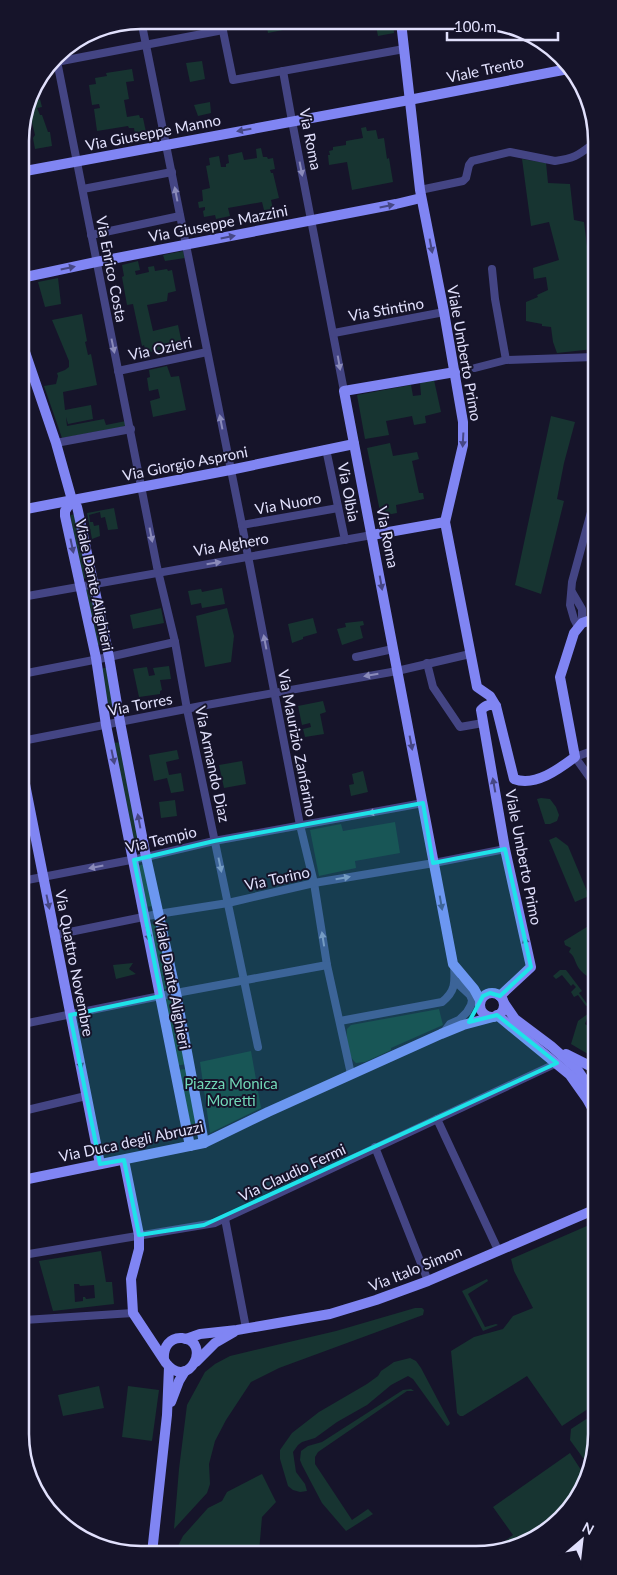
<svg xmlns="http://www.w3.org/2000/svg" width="617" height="1575" viewBox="0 0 617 1575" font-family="Lato,sans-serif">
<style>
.green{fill:#173431;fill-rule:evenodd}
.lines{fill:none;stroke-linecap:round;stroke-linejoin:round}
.street-tunnel{stroke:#34334a;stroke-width:8;stroke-dasharray:8 4;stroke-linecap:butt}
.street{stroke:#444584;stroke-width:8}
.secondary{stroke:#8085f3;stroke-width:10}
.oneway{fill:#464784}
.oneway2{fill:#8b8bba}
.marked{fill:#1fe2e9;fill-opacity:0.2;stroke:#1fe2e9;stroke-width:4;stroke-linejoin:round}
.labels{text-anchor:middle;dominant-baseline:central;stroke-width:4;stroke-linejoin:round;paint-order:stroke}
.street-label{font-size:15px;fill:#e1e0fc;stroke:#16142a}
.park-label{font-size:15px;fill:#71d7b7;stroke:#16142a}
.rim{fill:none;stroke:#e1e0fc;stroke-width:2.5}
</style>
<rect width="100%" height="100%" fill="#16142a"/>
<g class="green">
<polygon points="281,21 286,21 288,29 268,33 266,23 271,23 272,27 281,25"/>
<polygon points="375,21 393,22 394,33 378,36"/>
<polygon points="202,61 205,79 190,82 186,63"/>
<polygon points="132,69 134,81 126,82 129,99 124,100 127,117 139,115 140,118 143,118 146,132 135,134 134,128 129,128 128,126 97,131 94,109 100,108 99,104 92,105 89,85 96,84 95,78 107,76 106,73"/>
<polygon points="40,99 42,107 37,108 40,115 42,115 48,132 50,132 52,146 35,149 33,138 35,135 28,105 29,102"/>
<polygon points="210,102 211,113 198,116 194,105"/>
<polygon points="366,127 367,131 376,130 378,139 384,138 387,159 389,158 393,182 352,190 347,162 329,165 328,155 330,155 329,151 333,150 333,147 346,145 346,141 363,138 361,128"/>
<polygon points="261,148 263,157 267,157 268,159 273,158 275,169 270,170 271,173 273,173 279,198 271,200 273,209 264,210 262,202 228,208 230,216 216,219 215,215 204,217 203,211 205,210 205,207 199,208 198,202 203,201 202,190 210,188 206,166 210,165 209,158 219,156 221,167 226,167 226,164 229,163 228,155 242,152 244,160 257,158 256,149"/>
<polygon points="522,159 546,163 548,183 570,184 574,220 584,222 588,254 594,349 557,353 553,342 551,327 542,326 542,324 526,321 526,302 538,297 537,295 548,290 546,277 534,279 533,268 559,260 549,222 531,226"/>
<polygon points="183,251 185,258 165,261 163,255"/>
<polygon points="138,261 140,270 135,271 136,275 149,272 148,267 154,266 155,271 167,269 168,271 172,270 176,291 168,293 167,301 147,305 153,331 178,325 182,344 146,353 144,345 142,346 133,304 127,305 122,277 124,276 122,265"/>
<polygon points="58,278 61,304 45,307 38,282"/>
<polygon points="82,314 87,341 85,342 88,355 91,354 97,385 63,392 65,410 91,405 93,419 68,424 66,417 67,426 104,419 106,425 126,421 127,426 62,438 44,386 56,384 58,376 57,373 65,370 69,367 69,361 52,320"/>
<polygon points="167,366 171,377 179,376 186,410 153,417 150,401 160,398 158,389 149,391 147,378 150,377 149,370"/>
<polygon points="434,380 441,412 425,416 426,423 414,425 412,416 386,421 389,435 365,439 357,395 411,385 413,396 421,395 420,383"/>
<polygon points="551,416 575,422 564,463 557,499 564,501 541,594 515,585"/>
<polygon points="390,443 393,456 417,452 419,459 412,461 419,493 423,493 424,499 396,505 397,513 381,516 367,448"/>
<polygon points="114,508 118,529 108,530 105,517 101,518 100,512 89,515 90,522 93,522 94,526 99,525 100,536 92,539 87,513"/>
<polygon points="77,514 88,578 82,579 70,515"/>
<polygon points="90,587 102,644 95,646 83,589"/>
<polygon points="222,588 225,604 202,608 201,603 191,605 188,591 201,589 202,592"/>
<polygon points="161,608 164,623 133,629 130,615"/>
<polygon points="227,608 234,636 231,662 205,667 196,616"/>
<polygon points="313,618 317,633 303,637 303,639 292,643 288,624"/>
<polygon points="363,621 364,625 360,626 363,638 342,645 337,629 346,627 345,623"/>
<polygon points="169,666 171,679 160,680 162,690 160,691 160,694 139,697 133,669 147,667 149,676 155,675 153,668"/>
<polygon points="109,667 116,711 107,713 100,669"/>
<polygon points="323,701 326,712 320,714 324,734 305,737 303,729 311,727 310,723 302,725 298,706"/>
<polygon points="121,742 139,841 131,842 113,743"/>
<polygon points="177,750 179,759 166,762 169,775 181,773 184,791 171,793 167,778 154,781 149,755"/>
<polygon points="242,761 246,784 224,788 219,765"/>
<polygon points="363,771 368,792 351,796 349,785 354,784 352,774"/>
<polygon points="541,798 550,799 556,807 559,815 557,821 550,824 545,824 537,799"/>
<polygon points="175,800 177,816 161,818 159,802"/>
<polygon points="395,822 400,853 355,861 356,868 319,876 310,830 341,824 343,831"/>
<polygon points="556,837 568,846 589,896 575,902 549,840"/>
<polygon points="145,864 153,906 145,907 137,866"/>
<path d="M595 922V980H594C586 976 579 971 576 963 574 958 574 956 569 952L571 948 565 945 564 941Z"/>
<polygon points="157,923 170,988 161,990 148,925"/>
<polygon points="133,963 129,969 136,974 116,979 113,965"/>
<polygon points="560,970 566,970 582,991 579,993 588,1005 586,1006 578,995 574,997 571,992 576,987 573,984 571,986 562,975 556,979 553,976"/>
<polygon points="173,998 186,1064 176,1066 163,999"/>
<path d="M439 1009 443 1025 391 1048V1050L365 1062 356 1063C348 1057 346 1039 347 1029L351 1025Z"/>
<polygon points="589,1013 585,1024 588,1026 591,1021 596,1024 596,1052 593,1057 571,1044 578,1021"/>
<polygon points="251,1051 261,1108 210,1133 200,1062"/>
<polygon points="186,1069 198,1130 189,1132 177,1070"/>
<polygon points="596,1222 597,1403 562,1426 527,1376 463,1416 460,1416 457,1413 451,1351 474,1337 503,1329 513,1316 533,1308 514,1271 511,1259"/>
<path d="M101 1251 106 1282H112L114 1304 53 1311 39 1261ZM74 1284H79L80 1286 94 1285 95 1298 86 1299 85 1297H83V1301L75 1302Z"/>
<polygon points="487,1279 488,1281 468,1294 485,1327 496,1324 498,1325 483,1331 462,1291"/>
<polygon points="415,1308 422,1308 424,1310 423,1315 279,1368 251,1382 226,1420 215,1441 209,1464 210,1484 207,1493 174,1529 179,1469 187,1405 205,1372 215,1364 230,1356 336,1331"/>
<polygon points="410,1358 416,1361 421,1368 450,1423 449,1425 447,1426 444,1422 413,1379 408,1376 391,1385 367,1405 337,1422 315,1438 302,1442 298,1445 293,1452 296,1472 305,1484 307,1491 300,1492 293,1490 288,1486 280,1459 280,1450 292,1433 319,1412 367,1384 378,1376 381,1371 387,1367 394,1362"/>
<polygon points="99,1386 104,1408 63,1416 58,1395"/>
<polygon points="128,1386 159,1390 152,1441 122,1437"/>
<polygon points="411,1389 414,1391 407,1391 318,1452 315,1457 315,1464 352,1520 368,1509 373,1514 346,1531 322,1503 302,1465 300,1460 301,1451 308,1446 322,1442 403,1390"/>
<path d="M597 1412V1442L596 1444 593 1446C595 1453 591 1460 583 1458L570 1440 571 1429Z"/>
<polygon points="570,1453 583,1473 585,1480 583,1488 567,1514 507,1551 491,1551 513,1535 493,1507"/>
<polygon points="262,1474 276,1502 262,1517 259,1552 175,1552 183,1536 208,1508 222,1501 227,1492"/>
</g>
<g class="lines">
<polyline class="street-tunnel" points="463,370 475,368"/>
<g class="street">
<polyline points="141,20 242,525 300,825 314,883 327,965 351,1074"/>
<polyline points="221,21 233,80 404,49"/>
<polyline points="56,56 157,567 175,642 187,709 258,1047"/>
<polyline points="51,63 223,30"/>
<polyline points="283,71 292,121 344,391"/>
<polyline points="83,189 172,172"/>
<path d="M420 190 463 181 466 178 469 165 472 161 510 152 555 161C575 158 577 156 593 144"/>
<polyline points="91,235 180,216"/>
<polyline points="492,269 495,299 506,360"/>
<polyline points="334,333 444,312"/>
<polyline points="475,368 506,360 594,357"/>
<polyline points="118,371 207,352"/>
<polyline points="56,443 131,429"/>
<polyline points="326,449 345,540"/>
<polyline points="242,525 338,508"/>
<polyline points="572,592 582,609 582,623"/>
<polyline points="22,597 372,535"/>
<polyline points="578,627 574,619 570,605 572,582 594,501"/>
<polyline points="356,657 393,649"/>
<polyline points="427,663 433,687 460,727 483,723"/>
<polyline points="22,674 109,657 175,642"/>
<polyline points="22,741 201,706 397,671 470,654"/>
<polyline points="595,750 575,757 595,785"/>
<polyline points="22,881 146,857 214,841 423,803"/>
<polyline points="55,935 158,914 228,903 314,883 434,863 505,849"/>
<path d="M340 1021 442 1002C456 991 455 982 454 965"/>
<polyline points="23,1024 160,996 327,965"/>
<polyline points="444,1032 450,1024 459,1020 467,1012 471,1005 472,1000 470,995 455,981"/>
<polyline points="23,1111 86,1096"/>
<polyline points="437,1119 498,1250"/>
<polyline points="375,1147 428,1281"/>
<polyline points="225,1219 246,1328"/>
<polyline points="23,1255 215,1223 557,1063"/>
<polyline points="24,1320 133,1313"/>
</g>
<g class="secondary">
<path d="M401 22 420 190 444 312 463 422V445L445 522 477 687 490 696 496 706 514 779C535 787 559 769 575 757L560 677 574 633 582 623 594 619"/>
<polyline points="20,172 409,100 568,69"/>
<polyline points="21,278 96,262 396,204 421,198"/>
<polyline points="21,340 56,443 72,500 77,507 78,511 109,657 120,722 146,857 176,993 204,1143"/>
<polyline points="455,372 344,391 453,964 474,989 480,1000"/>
<polyline points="72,500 65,511 65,516 96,658 106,725 190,1146"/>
<polyline points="21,510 230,470 354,444"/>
<polyline points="372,535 445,522"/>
<path d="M496 706C489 704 486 705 481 710L505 849 531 967 500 996"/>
<polyline points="22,769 100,1164"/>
<circle cx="492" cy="1005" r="12"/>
<polyline points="504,1003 515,1019 551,1046 577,1069 596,1097"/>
<polyline points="497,1015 570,1075 587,1099 596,1115"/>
<polyline points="566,1054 596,1069"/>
<path d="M124 1160 139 1235V1249L131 1279 133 1313 166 1363C189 1392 213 1341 182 1338 170 1337 163 1347 164 1359"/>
<polyline points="23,1180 204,1143 268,1112 441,1034 463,1025 493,1017"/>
<polyline points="186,1339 200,1334 237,1330 330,1314 376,1300 428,1281 596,1209"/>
<polyline points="196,1362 215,1343 234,1332"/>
<polyline points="171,1402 179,1381 185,1371"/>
<polyline points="152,1553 167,1415 169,1367"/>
</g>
</g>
<defs><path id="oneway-solid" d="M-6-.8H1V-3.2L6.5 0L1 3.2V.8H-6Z" transform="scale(1.25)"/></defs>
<g class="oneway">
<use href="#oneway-solid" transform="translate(244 130) rotate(170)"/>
<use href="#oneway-solid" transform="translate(387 206) rotate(-11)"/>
<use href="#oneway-solid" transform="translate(228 237) rotate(-11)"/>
<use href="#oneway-solid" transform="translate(431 246) rotate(79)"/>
<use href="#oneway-solid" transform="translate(68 268) rotate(-12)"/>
<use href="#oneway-solid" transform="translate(463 440) rotate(93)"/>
<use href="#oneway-solid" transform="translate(72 546) rotate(78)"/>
<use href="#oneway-solid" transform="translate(381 583) rotate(80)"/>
<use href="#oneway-solid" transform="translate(411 743) rotate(79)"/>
<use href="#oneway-solid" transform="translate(113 757) rotate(78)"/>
<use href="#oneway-solid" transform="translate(494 785) rotate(-100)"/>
<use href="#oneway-solid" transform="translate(139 821) rotate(-101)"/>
<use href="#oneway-solid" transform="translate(48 902) rotate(78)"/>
<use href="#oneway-solid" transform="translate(441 903) rotate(80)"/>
<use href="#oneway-solid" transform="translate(148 934) rotate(79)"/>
<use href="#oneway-solid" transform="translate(526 944) rotate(-103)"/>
<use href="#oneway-solid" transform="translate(80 1062) rotate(79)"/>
</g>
<g class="oneway2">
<use href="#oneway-solid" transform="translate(301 169) rotate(79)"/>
<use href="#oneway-solid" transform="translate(176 194) rotate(-101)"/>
<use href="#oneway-solid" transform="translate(113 346) rotate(78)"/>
<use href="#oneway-solid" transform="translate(339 363) rotate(80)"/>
<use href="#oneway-solid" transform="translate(221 422) rotate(-101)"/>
<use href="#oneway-solid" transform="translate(151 535) rotate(79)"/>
<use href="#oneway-solid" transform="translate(214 563) rotate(-9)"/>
<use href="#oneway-solid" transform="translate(265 642) rotate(-101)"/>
<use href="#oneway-solid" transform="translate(371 675) rotate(170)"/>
<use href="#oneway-solid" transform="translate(375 812) rotate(170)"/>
<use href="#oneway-solid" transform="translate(220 865) rotate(78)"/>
<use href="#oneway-solid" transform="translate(96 867) rotate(169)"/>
<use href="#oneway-solid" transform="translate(343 878) rotate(-10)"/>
<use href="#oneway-solid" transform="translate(323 939) rotate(-99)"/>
</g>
<path class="marked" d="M423 803 433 863 505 849 531 967 500 996 490 993 483 996 469 1022 497 1015 557 1063 204 1225 139 1235 124 1160 100 1164 70 1015 161 996 134 860 214 841Z"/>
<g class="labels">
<g class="street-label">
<text transform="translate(485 69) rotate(-12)">Viale Trento</text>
<text transform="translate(153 132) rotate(-11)">Via Giuseppe Manno</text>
<text transform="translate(311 139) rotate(79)">Via Roma</text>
<text transform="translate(218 223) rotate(-11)">Via Giuseppe Mazzini</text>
<text transform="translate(112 269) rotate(79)">Via Enrico Costa</text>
<text transform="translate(386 309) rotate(-10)">Via Stintino</text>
<text transform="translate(160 348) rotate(-12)">Via Ozieri</text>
<text transform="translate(465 353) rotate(80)">Viale Umberto Primo</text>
<text transform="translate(185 463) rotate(-11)">Via Giorgio Asproni</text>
<text transform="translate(349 492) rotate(79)">Via Olbia</text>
<text transform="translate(288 503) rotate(-10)">Via Nuoro</text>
<text transform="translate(388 537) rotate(79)">Via Roma</text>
<text transform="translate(231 544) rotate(-10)">Via Alghero</text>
<text transform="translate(95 585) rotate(78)">Viale Dante Alighieri</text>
<text transform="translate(140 704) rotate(-11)">Via Torres</text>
<text transform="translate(298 743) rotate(79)">Via Maurizio Zanfarino</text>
<text transform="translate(213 764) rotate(78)">Via Armando Diaz</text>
<text transform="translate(161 839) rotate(-13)">Via Tempio</text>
<text transform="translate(524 857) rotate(79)">Viale Umberto Primo</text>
<text transform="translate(277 878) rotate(-12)">Via Torino</text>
<text transform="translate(75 963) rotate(79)">Via Quattro Novembre</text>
<text transform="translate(173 983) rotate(79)">Viale Dante Alighieri</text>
<text transform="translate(131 1141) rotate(-12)">Via Duca degli Abruzzi</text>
<text transform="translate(292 1172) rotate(-25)">Via Claudio Fermi</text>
<text transform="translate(415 1268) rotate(-22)">Via Italo Simon</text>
</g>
<g class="park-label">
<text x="231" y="1083">Piazza Monica<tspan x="231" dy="17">Moretti</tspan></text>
</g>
</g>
<path d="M0 0H617V1575H0ZM141 29H476A112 112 0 0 1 588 141V1434A112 112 0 0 1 476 1546H141A112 112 0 0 1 29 1434V141A112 112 0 0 1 141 29Z" fill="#16142a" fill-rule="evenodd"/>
<path class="rim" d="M141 29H476A112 112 0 0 1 588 141V1434A112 112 0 0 1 476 1546H141A112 112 0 0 1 29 1434V141A112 112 0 0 1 141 29Z"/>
<g transform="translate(582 1540) rotate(28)" stroke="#16142a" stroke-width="4" paint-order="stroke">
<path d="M0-4L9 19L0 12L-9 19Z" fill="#e1e0fc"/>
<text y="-8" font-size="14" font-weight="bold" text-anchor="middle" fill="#e1e0fc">N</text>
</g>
<path d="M447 32v8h111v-8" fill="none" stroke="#e1e0fc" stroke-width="2.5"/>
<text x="454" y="32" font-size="15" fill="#e1e0fc" stroke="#16142a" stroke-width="4" paint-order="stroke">100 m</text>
</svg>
